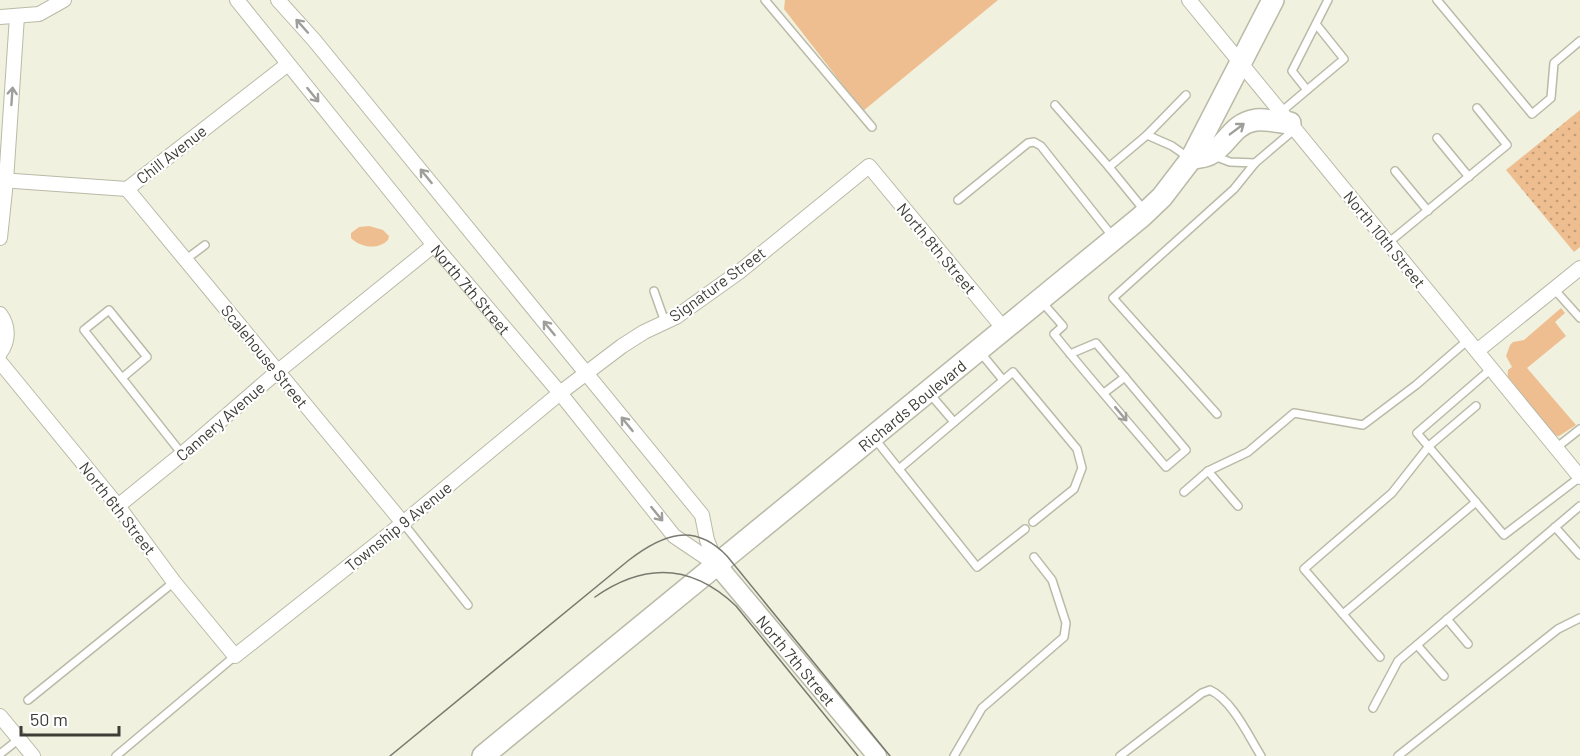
<svg xmlns="http://www.w3.org/2000/svg" width="1580" height="756" viewBox="0 0 1580 756" font-family="Barlow,sans-serif">
<style>
.grass{fill:#efbe90}
.park{fill:url(#park-dots)}
.lines{fill:none;stroke-linecap:round;stroke-linejoin:round}
.service-casing{stroke:#babaa8;stroke-width:10}
.minor-casing{stroke:#babaa8;stroke-width:16}
.secondary-casing{stroke:#babaa8;stroke-width:21}
.primary-casing{stroke:#babaa8;stroke-width:24}
.service{stroke:#fff;stroke-width:7}
.minor{stroke:#fff;stroke-width:14}
.secondary{stroke:#fff;stroke-width:18}
.primary{stroke:#fff;stroke-width:21}
.tram{stroke:#797a6f;stroke-width:1.5}
.oneway{stroke:#9e9e9a}
.labels{text-anchor:middle;dominant-baseline:central;stroke-width:4.5;stroke-linejoin:round;paint-order:stroke}
.street-label{font-size:16px;fill:#3d3d36;stroke:#fff}
</style>
<defs>
<pattern id="park-dots" width="8" height="8" patternUnits="userSpaceOnUse" patternTransform="scale(1.5)"><rect width="8" height="8" fill="#efbe90"/><path d="M2 2h.1M6 6h.1" fill="none" stroke="#c39c76" stroke-width="1.8" stroke-linecap="round"/></pattern>
</defs>
<rect width="100%" height="100%" fill="#f0f1de"/>
<g class="grass">
<polygon points="785,0 998,0 863,111 784,9"/>
<path d="M369 226 383 230 389 236 388 240C378 250 361 248 351 238V233L359 227Z"/>
<polygon points="1561,308 1565,313 1555,322 1566,336 1527,368 1576,425 1559,436 1552,435 1507,383 1508,370 1512,367 1506,356 1510,345 1513,342 1524,340"/>
</g>
<polygon class="park" points="1580,110 1580,247 1574,252 1506,170"/>
<g class="lines">
<defs>
<g id="service">
<polyline points="765,0 872,127"/>
<polyline points="1437,0 1532,114 1551,98 1554,63 1580,41"/>
<polyline points="1316,24 1344,59 1307,90 1292,71 1328,0"/>
<polyline points="1186,95 1147,135 1172,146 1189,158"/>
<polyline points="1055,105 1109,167"/>
<polyline points="1281,112 1307,90"/>
<polyline points="1437,138 1469,177"/>
<polyline points="1214,156 1230,162 1255,163"/>
<polyline points="1395,171 1428,211"/>
<polyline points="958,200 1028,143 1034,142 1041,146 1113,237"/>
<polyline points="1144,210 1109,167 1147,135"/>
<polyline points="1388,243 1507,145 1477,108"/>
<polyline points="185,260 205,245"/>
<polyline points="1554,289 1580,318"/>
<polyline points="654,291 665,322"/>
<path d="M1042 302 1063 326 1054 334C1090 379 1129 423 1166 467L1186 450 1096 343 1070 354"/>
<polyline points="980,352 1003,380"/>
<polyline points="1491,369 1417,433 1504,535 1580,477"/>
<polyline points="122,378 147,357 109,310 84,330 182,454"/>
<polyline points="1104,393 1125,377"/>
<polyline points="930,394 954,422"/>
<polyline points="1217,414 1113,298 1234,189 1255,163 1295,129"/>
<polyline points="875,439 977,567 1025,529"/>
<polyline points="1556,448 1580,429"/>
<polyline points="899,469 1013,372 1077,449 1082,468 1074,489 1033,522"/>
<polyline points="1208,471 1238,506"/>
<polyline points="1184,492 1208,471 1248,452 1294,413 1363,425 1416,385 1468,340"/>
<polyline points="403,523 468,605"/>
<polyline points="1555,527 1580,555"/>
<polyline points="1343,614 1476,502"/>
<polyline points="1447,619 1468,644"/>
<polyline points="1417,645 1444,676"/>
<polyline points="1380,657 1304,569 1392,493 1429,446 1476,406"/>
<polyline points="28,700 174,582"/>
<polyline points="1373,708 1398,661 1580,506"/>
<polyline points="0,754 19,739"/>
<polyline points="116,756 235,656"/>
<polyline points="954,756 982,708 1064,637 1066,623 1052,580 1034,557"/>
<path d="M1120 756 1202 693 1210 690C1232 700 1248 735 1261 756"/>
<polyline points="1398,756 1558,629 1580,618"/>
</g>
<g id="minor">
<path id="s1" d="M237 0 434 245 560 393 674 536 717 565"/>
<polyline points="278,0 314,40 702,515 707,540 717,565"/>
<polyline points="1189,0 1580,477"/>
<polyline points="0,17 39,14 64,0"/>
<polyline points="0,180 127,189 288,64"/>
<polyline points="127,189 403,523"/>
<polyline points="0,238 6,181 17,16"/>
<path d="M0 314C9 326 9 341 0 353"/>
<polyline points="1477,351 1580,268"/>
<polyline points="0,362 118,506 174,582 235,656 403,523 560,393 622,346 644,332 676,317 739,272 869,166 1004,329"/>
<polyline points="118,506 182,454 277,372 434,245"/>
<polyline points="0,716 33,756"/>
</g>
<g id="secondary">
<path id="s2" d="M717 565 877 756"/>
</g>
<g id="primary">
<path d="M1191 159C1197 157 1205 157 1210 154 1229 144 1231 124 1256 120 1266 119 1279 122 1290 123"/>
<path id="s3" d="M483 756 1141 217 1162 197 1191 159 1273 0"/>
</g>
</defs>
<use href="#service" class="service-casing"/>
<use href="#minor" class="minor-casing"/>
<use href="#secondary" class="secondary-casing"/>
<use href="#primary" class="primary-casing"/>
<use href="#service" class="service"/>
<use href="#minor" class="minor"/>
<use href="#secondary" class="secondary"/>
<use href="#primary" class="primary"/>
<g class="tram">
<path d="M595 597C645 562 692 564 736 606L858 756"/>
<path d="M390 756 629 560C663 534 694 522 727 556L890 756"/>
</g>
</g>
<defs><path id="oneway-shaft" d="M-6 0H5M1.5-3L5.5 0L1.5 3" fill="none" stroke-width="1.6" stroke-linecap="round" stroke-linejoin="round" transform="scale(1.5)"/></defs>
<g class="oneway">
<use href="#oneway-shaft" transform="translate(302 26) rotate(-132)"/>
<use href="#oneway-shaft" transform="translate(313 95) rotate(51)"/>
<use href="#oneway-shaft" transform="translate(12 96) rotate(-86)"/>
<use href="#oneway-shaft" transform="translate(1237 129) rotate(-37)"/>
<use href="#oneway-shaft" transform="translate(426 176) rotate(-129)"/>
<use href="#oneway-shaft" transform="translate(549 328) rotate(-129)"/>
<use href="#oneway-shaft" transform="translate(1121 414) rotate(50)"/>
<use href="#oneway-shaft" transform="translate(627 424) rotate(-129)"/>
<use href="#oneway-shaft" transform="translate(657 514) rotate(51)"/>
</g>
<g class="labels">
<g class="street-label">
<text transform="translate(171 154) rotate(-38)">Chill Avenue</text>
<text transform="translate(1385 239) rotate(51)">North 10th Street</text>
<text transform="translate(937 248) rotate(50)">North 8th Street</text>
<text transform="translate(717 284) rotate(-36)">Signature Street</text>
<text stroke="none"><textPath href="#s1" startOffset="372">North 7th Street</textPath></text>
<text transform="translate(265 356) rotate(51)">Scalehouse Street</text>
<text stroke="none"><textPath href="#s3" startOffset="554">Richards Boulevard</textPath></text>
<text transform="translate(220 421) rotate(-41)">Cannery Avenue</text>
<text transform="translate(118 508) rotate(52)">North 6th Street</text>
<text transform="translate(398 526) rotate(-39)">Township 9 Avenue</text>
<text stroke="none"><textPath href="#s2" startOffset="124">North 7th Street</textPath></text>
</g>
</g>
<path d="M21 726v9h98v-9" fill="none" stroke="#3d3d36" stroke-width="3"/>
<text x="30" y="726" font-size="18" fill="#3d3d36" stroke="#ffffff" stroke-width="4.5" paint-order="stroke">50 m</text>
</svg>
